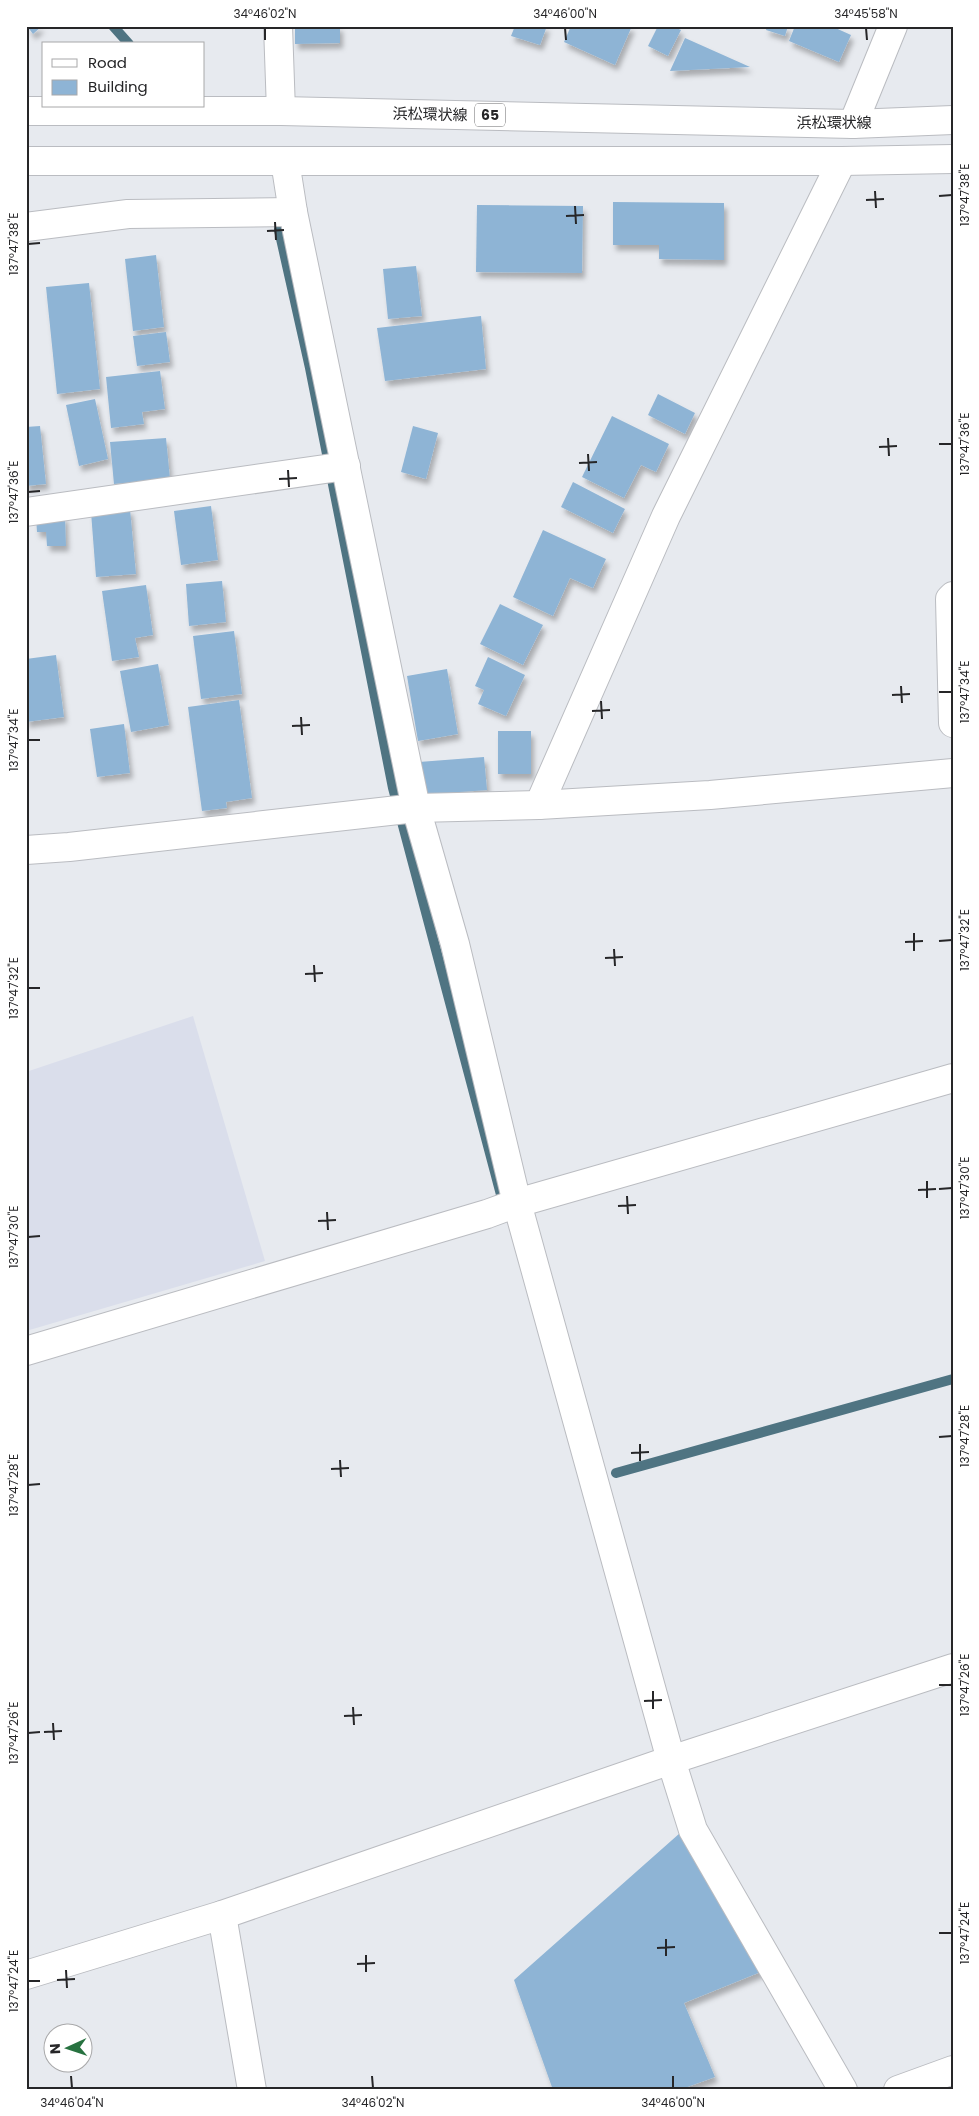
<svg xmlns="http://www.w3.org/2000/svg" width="979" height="2116" viewBox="0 0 979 2116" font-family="Poppins,'Noto Sans JP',sans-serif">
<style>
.built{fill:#dadeeb}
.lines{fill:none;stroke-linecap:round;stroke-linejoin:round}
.stream{stroke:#4f7482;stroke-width:10}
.building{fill:#8eb4d5;filter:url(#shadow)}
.minor-casing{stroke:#babcc1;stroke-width:30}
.major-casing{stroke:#babcc1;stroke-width:30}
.minor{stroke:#fff;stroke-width:28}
.major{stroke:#fff;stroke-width:28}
.ticks{fill:none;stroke:#262628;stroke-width:2}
.labels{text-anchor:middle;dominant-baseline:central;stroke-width:4.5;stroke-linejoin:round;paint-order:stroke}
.shield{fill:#fff;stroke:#676768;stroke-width:1}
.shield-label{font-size:14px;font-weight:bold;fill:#262628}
.street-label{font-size:15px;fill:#262628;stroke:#fff}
.neatline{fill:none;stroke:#262628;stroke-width:2}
.ticks-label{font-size:12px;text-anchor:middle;fill:#262628}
</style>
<defs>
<filter id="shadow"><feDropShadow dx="3" dy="5.5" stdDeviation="2.5" flood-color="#0004"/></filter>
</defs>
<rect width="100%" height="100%" fill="#e7eaef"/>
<polygon class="built" points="193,1016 265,1261 26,1331 26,1072"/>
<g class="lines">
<g class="stream">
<polyline points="113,26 129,44"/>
<polyline points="279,230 310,368 393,788 504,1206"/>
<polyline points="616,1473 953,1379"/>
</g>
</g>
<g class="building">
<polygon points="27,26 42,26 33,34"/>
<polygon points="295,26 340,26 340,43 295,44"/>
<polygon points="515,26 547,26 540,45 511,36"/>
<polygon points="571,26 632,26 615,65 564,42"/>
<polygon points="658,26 672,26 681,30 668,56 648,46"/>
<polygon points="767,26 788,26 785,36 766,30"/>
<polygon points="795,26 831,26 851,35 839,62 789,41"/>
<polygon points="685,38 750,67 670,71"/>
<polygon points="613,202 724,203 724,260 659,259 659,245 613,245"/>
<polygon points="477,205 583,206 582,273 476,272"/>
<polygon points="156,255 164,327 133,331 125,259"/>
<polygon points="416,266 422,316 388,319 383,269"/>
<polygon points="89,283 100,389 57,394 46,287"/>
<polygon points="481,316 486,369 385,381 377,328"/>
<polygon points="166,332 170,362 137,366 133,336"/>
<polygon points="160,371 165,409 142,412 144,424 111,428 106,377"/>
<polygon points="658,394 695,413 685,434 648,415"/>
<polygon points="95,399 108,459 79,466 66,405"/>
<polygon points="612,416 669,444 656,472 641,465 624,498 582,477"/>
<polygon points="40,426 46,484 26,486 26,427"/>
<polygon points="413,426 438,433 426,479 401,472"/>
<polygon points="166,438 170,479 114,484 110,442"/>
<polygon points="573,482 625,509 613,533 561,507"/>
<polygon points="211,506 218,560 181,565 174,511"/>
<polygon points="130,509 136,574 96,577 91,512"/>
<polygon points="65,516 66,546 47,546 46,532 37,532 36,517"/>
<polygon points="543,530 606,559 593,588 570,578 553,616 513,597"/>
<polygon points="222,581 226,622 189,626 186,584"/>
<polygon points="146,585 153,635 135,638 139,657 112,661 102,591"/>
<polygon points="500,604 543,625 523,665 480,644"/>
<polygon points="234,631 242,694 201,699 193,636"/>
<polygon points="56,655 64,717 26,722 26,659"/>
<polygon points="488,657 525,675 506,716 478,704 484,690 475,686"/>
<polygon points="158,664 169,725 131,732 120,671"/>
<polygon points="447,669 458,734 418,741 407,676"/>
<polygon points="239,700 252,798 226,802 227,808 202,811 188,707"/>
<polygon points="124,724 130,773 97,777 90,729"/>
<rect x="498" y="731" width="33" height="43"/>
<polygon points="484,757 487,790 421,795 419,762"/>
<polygon points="680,1833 763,1971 684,2003 715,2077 679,2090 553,2090 514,1980"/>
</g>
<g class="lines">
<defs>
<g id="minor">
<polyline points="278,26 281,111"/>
<polyline points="853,124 893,26"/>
<polyline points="285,161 293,212 416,808 455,944 517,1203 671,1760 693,1830 843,2090"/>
<polyline points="26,227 128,214 293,212"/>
<polyline points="26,512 346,466"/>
<polyline points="953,596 950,599 953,723"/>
<polyline points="539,805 666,516 842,161"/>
<polyline points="26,850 69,847 416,808 539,805 710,795 953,773"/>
<polyline points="26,1351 487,1214 517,1203 953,1078"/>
<polyline points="222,1915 252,2090"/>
<polyline points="26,1975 222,1915 671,1760 953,1668"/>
<polyline points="898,2090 953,2070"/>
</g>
<g id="major">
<polyline points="26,111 281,111 853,124 953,120"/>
<polyline points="26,161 842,161 953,159"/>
</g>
</defs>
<use href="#minor" class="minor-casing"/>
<use href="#major" class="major-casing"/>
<use href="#minor" class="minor"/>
<use href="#major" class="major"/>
</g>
<path class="ticks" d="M265 28V40M565 28 566 40M866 28 867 40M875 191 876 208M939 196 952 195M866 200 884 199M575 206 576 224M566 216 584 215M275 222 276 240M267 231 284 230M28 244 40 243M888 438 889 456M939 444H952M879 447 897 446M588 454 589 471M579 463 597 462M288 470 289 487M279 479 297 478M28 492 40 491M901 686 902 703M939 692H952M892 695 910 694M601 701 602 719M592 711 610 710M301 717 302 735M292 726 310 725M28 740H40M914 933V951M939 941 952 940M905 942 923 941M614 949 615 966M605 958 623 957M314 965 315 982M305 974 323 973M28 988H40M927 1181V1198M939 1189 952 1188M918 1190 936 1189M627 1196 628 1214M618 1206 636 1205M327 1212 328 1230M318 1221 336 1220M28 1237 40 1236M939 1437 952 1436M640 1444V1461M631 1453 649 1452M340 1460 341 1477M331 1469 349 1468M28 1485 40 1484M939 1685H952M653 1691V1709M644 1701 662 1700M353 1707 354 1725M344 1716 362 1715M53 1723 54 1740M44 1732 62 1731M28 1733 40 1732M939 1933H952M666 1939V1956M657 1948 675 1947M366 1955V1972M357 1964 375 1963M66 1970 67 1988M57 1980 75 1979M28 1981H40M71 2076 72 2088M372 2076 373 2088M673 2076V2088"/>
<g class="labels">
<rect class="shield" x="475" y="103.5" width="30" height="23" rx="4"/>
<g class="shield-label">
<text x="490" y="115">65</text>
</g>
<g class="street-label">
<text transform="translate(430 114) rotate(1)">浜松環状線</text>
<text x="834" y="122">浜松環状線</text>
</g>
</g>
<rect width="979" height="2116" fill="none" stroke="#ffffff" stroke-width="55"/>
<rect x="42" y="42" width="162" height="65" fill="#ffffff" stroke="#a8a8a9"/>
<rect x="52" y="59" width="25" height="8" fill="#ffffff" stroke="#a8a8a9"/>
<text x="88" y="68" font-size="15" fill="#262628">Road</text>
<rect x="52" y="80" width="25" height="15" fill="#8eb4d5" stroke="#a8a8a9"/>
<text x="88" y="92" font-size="15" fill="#262628">Building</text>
<g transform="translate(68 2048) rotate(267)"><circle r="24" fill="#ffffff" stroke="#a8a8a9"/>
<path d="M0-4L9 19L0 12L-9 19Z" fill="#277240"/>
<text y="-8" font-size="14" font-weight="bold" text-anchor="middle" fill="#262628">N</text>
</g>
<rect x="28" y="28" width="924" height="2060" class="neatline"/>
<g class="ticks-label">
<text x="265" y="18">34°46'02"N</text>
<text x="565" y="18">34°46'00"N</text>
<text x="866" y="18">34°45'58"N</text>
<text transform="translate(965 195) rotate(-90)" y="4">137°47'38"E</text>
<text transform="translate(14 244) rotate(-90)" y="4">137°47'38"E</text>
<text transform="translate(965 444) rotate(-90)" y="4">137°47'36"E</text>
<text transform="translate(14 492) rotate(-90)" y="4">137°47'36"E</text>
<text transform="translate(965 692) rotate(-90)" y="4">137°47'34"E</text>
<text transform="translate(14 740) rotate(-90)" y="4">137°47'34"E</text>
<text transform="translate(965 940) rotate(-90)" y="4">137°47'32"E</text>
<text transform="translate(14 988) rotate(-90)" y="4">137°47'32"E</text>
<text transform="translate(965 1188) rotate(-90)" y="4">137°47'30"E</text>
<text transform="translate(14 1237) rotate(-90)" y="4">137°47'30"E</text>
<text transform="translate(965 1436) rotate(-90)" y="4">137°47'28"E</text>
<text transform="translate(14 1485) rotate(-90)" y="4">137°47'28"E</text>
<text transform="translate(965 1685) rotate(-90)" y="4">137°47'26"E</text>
<text transform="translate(14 1733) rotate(-90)" y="4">137°47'26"E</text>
<text transform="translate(965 1933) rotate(-90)" y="4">137°47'24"E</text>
<text transform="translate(14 1981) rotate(-90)" y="4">137°47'24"E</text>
<text x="72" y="2107">34°46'04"N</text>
<text x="373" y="2107">34°46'02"N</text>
<text x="673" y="2107">34°46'00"N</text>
</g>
</svg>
